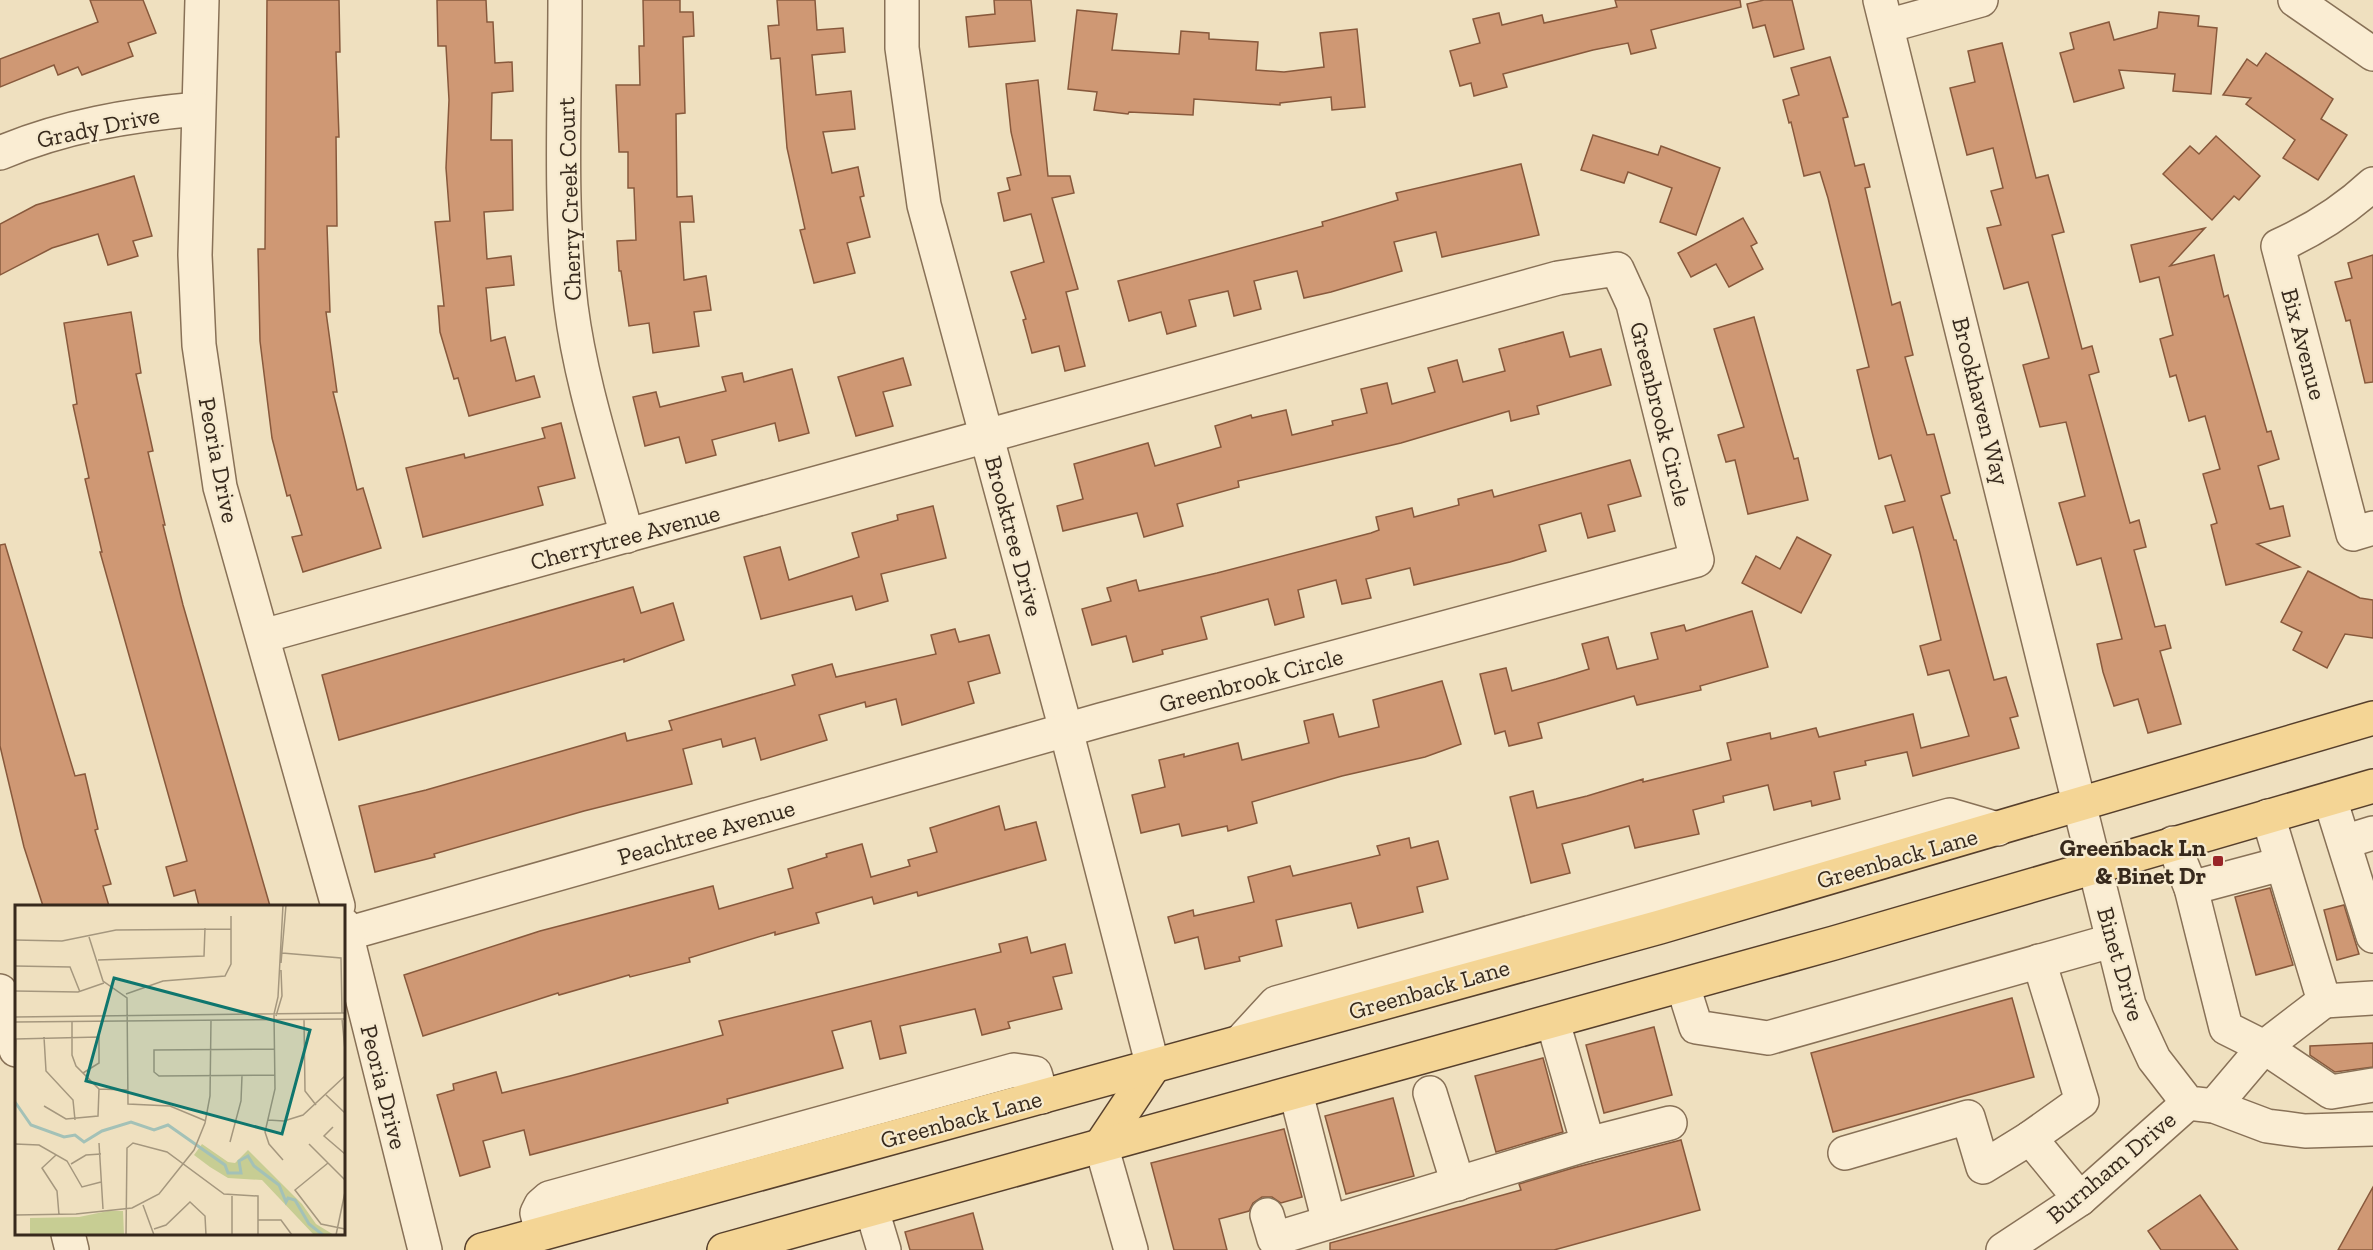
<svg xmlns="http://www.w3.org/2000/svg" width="2373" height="1250" viewBox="0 0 2373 1250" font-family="'Zilla Slab',serif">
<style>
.building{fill:#cf9874;stroke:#88593c;stroke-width:1.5}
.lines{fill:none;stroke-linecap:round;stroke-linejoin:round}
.minor-casing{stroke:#887157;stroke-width:36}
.major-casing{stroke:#563f2c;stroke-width:36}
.minor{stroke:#faedd3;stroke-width:33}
.major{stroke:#f4d595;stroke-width:33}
.poi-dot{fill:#992528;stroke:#f6eacf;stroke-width:2}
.labels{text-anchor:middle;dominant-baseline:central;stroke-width:4.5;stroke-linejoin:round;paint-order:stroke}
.street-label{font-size:24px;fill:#37291c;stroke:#f6eacf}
.poi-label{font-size:24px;font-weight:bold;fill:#37291c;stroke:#f6eacf;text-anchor:end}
.inset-river{fill:none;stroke:#a3c1b7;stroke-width:3}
.inset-road{fill:none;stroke:#a5977e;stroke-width:1.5}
.view{fill:#0f766e;fill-opacity:0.15;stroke:#0f766e;stroke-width:3}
.inset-edge{fill:none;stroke:#37291c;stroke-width:3}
</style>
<rect width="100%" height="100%" fill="#efe0bf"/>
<g class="building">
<polygon points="90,0 143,0 156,33 128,43 133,56 82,75 78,67 58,75 54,65 0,87 0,59 98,22"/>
<polygon points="267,0 339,0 340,52 336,52 339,137 336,137 337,226 327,226 330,312 326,312 337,392 333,392 357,490 363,488 381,548 303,572 292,537 302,535 290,495 287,496 272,438 260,341 258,249 265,249"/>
<polygon points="437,0 486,0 487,22 493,22 495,63 512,62 513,91 492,93 491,140 512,140 513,210 484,212 487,259 511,256 514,285 486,288 491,341 505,337 516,381 534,376 540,397 469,416 458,378 454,379 440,332 438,306 444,306 435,222 450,221 446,168 449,100 446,46 438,46"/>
<polygon points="643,0 680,0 680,12 693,12 694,36 683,37 685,113 676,114 677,197 692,196 694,222 680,222 684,280 706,276 711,310 694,312 699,346 653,353 649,323 629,326 621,271 619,271 617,241 636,240 634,188 628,188 628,152 619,152 616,85 640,85 639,46 644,46"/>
<polygon points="777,0 815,0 817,30 843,28 845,52 812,55 816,95 851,91 855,129 823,132 832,173 858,167 864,196 860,197 870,237 847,243 855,273 814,283 800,230 805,229 787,148 780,58 771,59 768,26 779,25"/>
<polygon points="994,0 1031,0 1035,41 969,47 966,17 995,14"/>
<polygon points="1615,0 1740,0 1741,7 1651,30 1656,48 1631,54 1628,43 1593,50 1503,74 1507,87 1474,96 1471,83 1460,86 1450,51 1480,43 1473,19 1499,13 1502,25 1542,15 1544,23 1617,7"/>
<polygon points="1764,0 1792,0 1804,49 1774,57 1765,25 1753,28 1747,4"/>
<polygon points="1077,10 1117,14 1112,50 1179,54 1181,31 1209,33 1209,39 1258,42 1256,70 1284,72 1324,67 1320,33 1357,29 1365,107 1332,110 1331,97 1280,103 1280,105 1194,99 1193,115 1129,112 1128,114 1094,110 1097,92 1068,89"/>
<polygon points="2159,12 2199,16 2198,26 2217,28 2211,94 2173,91 2175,74 2119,70 2124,88 2074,102 2060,53 2074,49 2070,33 2109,22 2114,40 2157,28"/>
<polygon points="2002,43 2036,178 2048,175 2064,232 2052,235 2082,349 2092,346 2099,372 2089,375 2130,523 2139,520 2146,547 2134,550 2155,627 2165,625 2171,648 2160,651 2181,724 2148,733 2138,699 2114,706 2103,672 2097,644 2122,639 2101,558 2077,565 2059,503 2085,496 2066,422 2040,427 2023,365 2049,358 2040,325 2028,282 2004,289 1987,228 2001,225 1991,191 2003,188 1993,148 1967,155 1950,88 1975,82 1968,51"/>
<polygon points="2266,53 2333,99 2321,119 2347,135 2318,180 2283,158 2295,140 2246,104 2251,98 2223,95 2247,59 2257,66"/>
<polygon points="1830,57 1848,117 1843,118 1855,166 1864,164 1870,187 1865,188 1892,305 1900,302 1913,355 1905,357 1918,404 1927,435 1934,434 1950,493 1941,496 1954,540 1956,540 1994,680 2006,677 2018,716 2010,718 2019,748 1913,776 1907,752 1865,761 1866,765 1834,772 1840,799 1812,806 1811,801 1774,810 1768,785 1723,796 1724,802 1693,810 1699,834 1635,848 1629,826 1562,844 1570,873 1531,883 1510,797 1533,791 1537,808 1587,796 1643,779 1643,782 1731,760 1727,743 1770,733 1771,739 1816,728 1819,737 1913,714 1921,748 1969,736 1949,670 1928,675 1920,646 1941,640 1920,553 1913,527 1893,533 1885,506 1905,501 1891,455 1879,459 1872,432 1857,370 1869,367 1828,198 1820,172 1804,176 1791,122 1789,123 1783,100 1799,95 1791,68"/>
<polygon points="1038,80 1048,176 1070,176 1074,193 1052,198 1078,289 1066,292 1085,366 1065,371 1059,346 1032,353 1023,320 1026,319 1011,272 1044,262 1031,214 1004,221 998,193 1010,190 1007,178 1021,175 1011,132 1006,84"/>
<polygon points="1593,135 1658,155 1661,146 1720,168 1696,235 1660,222 1672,188 1628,172 1624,183 1581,170"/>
<polygon points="2216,136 2260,176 2239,200 2234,196 2212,220 2163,174 2190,146 2199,154"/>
<polygon points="1521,164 1539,235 1442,257 1436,232 1394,242 1402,271 1331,292 1304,298 1297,271 1254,281 1261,309 1234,316 1228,291 1189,300 1196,326 1167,334 1161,312 1129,321 1118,281 1323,226 1322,222 1398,200 1396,193"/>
<polygon points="134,176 152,236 133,241 138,256 108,265 98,234 52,248 0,275 0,224 36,205"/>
<polygon points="1743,218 1757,243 1751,246 1763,269 1729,287 1716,264 1691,277 1678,253"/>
<polygon points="2205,228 2170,266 2214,255 2224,297 2228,295 2267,432 2271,431 2279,459 2258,466 2270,509 2283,506 2290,536 2257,544 2300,567 2226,585 2211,525 2217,523 2203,474 2220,469 2205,416 2189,421 2176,375 2170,377 2160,339 2173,335 2159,277 2140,282 2131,245"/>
<polygon points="2373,255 2373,382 2365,383 2350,320 2346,321 2335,282 2352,278 2348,263"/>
<polygon points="131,312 141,373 136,374 153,451 148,452 165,525 163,525 183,605 270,906 199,906 195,890 174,896 166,867 187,861 100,552 102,552 85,479 89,478 73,405 77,404 64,323"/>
<polygon points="1754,317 1794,459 1798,458 1808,500 1748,514 1735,460 1726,462 1718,435 1744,427 1714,329"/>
<polygon points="1563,332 1570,357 1601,349 1611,385 1537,406 1539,414 1511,421 1509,411 1401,443 1238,481 1239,487 1177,504 1183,526 1144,537 1137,513 1063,531 1057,506 1083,499 1074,464 1148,443 1155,466 1221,447 1215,426 1251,415 1252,418 1286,410 1292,435 1333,425 1332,421 1367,413 1361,389 1387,383 1392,404 1435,392 1428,368 1457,360 1463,382 1505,371 1499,349"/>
<polygon points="903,358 911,385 883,392 893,426 856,436 838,377"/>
<polygon points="792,369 809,433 779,441 775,423 712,440 716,455 686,463 679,437 645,446 633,397 656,392 660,407 726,391 722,377 742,373 744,382"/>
<polygon points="561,423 575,478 538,487 543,505 423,537 406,468 464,454 465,458 545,438 542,428"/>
<polygon points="1630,460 1641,496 1608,505 1615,531 1588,538 1581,513 1539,525 1546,551 1510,562 1414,585 1410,568 1366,579 1371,598 1342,604 1336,580 1298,590 1304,617 1275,625 1268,599 1201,617 1207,639 1162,650 1163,654 1133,662 1126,636 1092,645 1082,609 1111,601 1107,588 1136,580 1139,591 1217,573 1371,533 1379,530 1376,517 1412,508 1414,517 1459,505 1458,499 1492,490 1494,497"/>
<polygon points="933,506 946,558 881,574 888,601 856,610 852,596 761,619 744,557 780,547 789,580 859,557 852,533 898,520 897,515"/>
<polygon points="1797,537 1831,555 1801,613 1742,583 1756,556 1780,569"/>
<polygon points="5,544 75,776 85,774 98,829 95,830 111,884 103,886 109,906 43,906 24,847 0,746 0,545"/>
<polygon points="2308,571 2360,598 2373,600 2373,638 2345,634 2327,668 2293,650 2302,632 2281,622"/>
<polygon points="633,587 641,613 673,603 684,640 624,662 624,659 339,740 322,675"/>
<polygon points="1752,611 1768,667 1700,686 1701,690 1637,705 1634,696 1538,723 1542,738 1509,746 1505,731 1495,734 1480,674 1506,668 1512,691 1556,679 1589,669 1582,644 1608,637 1617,669 1658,659 1651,633 1684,625 1686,631"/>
<polygon points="955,629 959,642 989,635 1000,673 968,682 974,703 902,725 896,699 866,707 865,702 819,715 827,740 761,760 755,738 723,747 721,739 683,749 692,784 584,811 434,854 435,857 375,872 359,806 426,790 625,733 627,741 672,730 669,721 795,685 792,675 832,664 836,677 936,654 931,635"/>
<polygon points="1442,681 1461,744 1425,757 1342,776 1252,802 1257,823 1228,831 1227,826 1182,836 1179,824 1141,833 1132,795 1165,787 1159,760 1184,754 1184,757 1238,743 1242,760 1309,743 1304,721 1333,714 1339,737 1379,727 1373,700"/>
<polygon points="999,806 1005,830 1036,822 1046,860 918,896 917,892 874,904 872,897 816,913 819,923 775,935 775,932 689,958 690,962 630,977 629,975 559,995 558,993 423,1036 404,975 540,931 713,886 719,909 793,888 788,869 827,857 826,854 862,844 871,877 910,866 908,860 937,852 930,828"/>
<polygon points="1409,838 1411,848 1438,841 1448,879 1417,887 1423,912 1358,928 1351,903 1276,920 1282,946 1239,957 1240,961 1205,969 1198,937 1175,943 1168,917 1193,910 1194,916 1254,902 1248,877 1290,866 1293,876 1380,855 1377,846"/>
<polygon points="2270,888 2293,965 2256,975 2235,897"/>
<polygon points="2344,905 2359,954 2337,960 2324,910"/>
<polygon points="1027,937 1031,953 1065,944 1072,973 1053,977 1062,1009 1008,1022 1010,1028 982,1035 975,1009 900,1026 906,1053 880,1059 871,1021 832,1031 843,1068 727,1099 728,1103 530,1155 524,1130 483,1141 490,1167 460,1176 437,1095 454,1090 453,1084 496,1072 502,1093 570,1076 723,1035 719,1021 1001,952 999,944"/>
<polygon points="2012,998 2034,1077 1833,1132 1811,1053"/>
<polygon points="1654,1027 1672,1095 1604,1113 1586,1045"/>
<polygon points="2373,1043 2373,1067 2335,1072 2310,1055 2310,1046"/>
<polygon points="1543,1058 1563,1132 1496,1152 1475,1076"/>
<polygon points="1393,1098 1414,1176 1346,1194 1325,1116"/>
<polygon points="1284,1129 1302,1197 1281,1203 1272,1197 1262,1197 1253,1203 1249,1211 1219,1219 1227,1250 1174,1250 1151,1163"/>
<polygon points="1681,1140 1700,1210 1554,1250 1330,1250 1330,1243 1521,1190 1519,1184 1573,1168"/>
<polygon points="2373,1187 2373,1250 2338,1250"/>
<polygon points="2200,1195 2238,1250 2161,1250 2148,1231"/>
<polygon points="973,1213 983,1250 910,1250 905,1232"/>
</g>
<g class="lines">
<defs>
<g id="minor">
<polyline points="202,0 195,255 199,345 220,487 338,906"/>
<path d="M565 0C565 101 559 205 571 306 581 384 607 460 627 536"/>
<polyline points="902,0 902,48 924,205 1066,730 1153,1067"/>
<polyline points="1880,0 2129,1005 2154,1059 2188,1103 2214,1106 2267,1126 2305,1131 2373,1129"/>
<polyline points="2295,0 2373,54"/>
<polyline points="1887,26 1981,0"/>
<path d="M0 153C64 126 130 115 198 109"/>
<path d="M2373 184C2344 211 2314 230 2278 246L2353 534 2373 528"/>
<polyline points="263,636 1558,278 1617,269 1633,304 1697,560 1101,720 346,934"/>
<polyline points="2330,799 2373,936"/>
<polyline points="2344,842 2373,833"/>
<polyline points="2173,843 2191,888 2226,1028 2264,1047 2324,1001 2268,816"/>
<polyline points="2191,888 2281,864"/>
<polyline points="344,925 425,1250"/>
<polyline points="2039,961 2082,1101 2030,1138 2080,1199"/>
<polyline points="1683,986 1696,1027 1768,1038 2111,941"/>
<polyline points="0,991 16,1050"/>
<polyline points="2324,1001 2373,998"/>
<polyline points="1241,1041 1276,1003 1950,815 1998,829"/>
<polyline points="1296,1093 1329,1222"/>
<polyline points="1430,1093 1458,1184"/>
<polyline points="2214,1106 2264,1047 2331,1092 2373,1085"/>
<polyline points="1588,1144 1670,1123"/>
<polyline points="1101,1145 1131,1250"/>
<polyline points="1845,1153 1968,1117 1983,1167 2030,1138"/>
<polyline points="872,1210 884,1250"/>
<polyline points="1267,1215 1274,1239 1588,1144 1553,1022"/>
<polyline points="542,1233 537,1213 541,1205 549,1198 1014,1070 1035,1073 1042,1097"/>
<polyline points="68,1234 72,1250"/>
<polyline points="2003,1250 2080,1199 2188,1103"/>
</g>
<g id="major">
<polyline points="1101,1145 1153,1067"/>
<polyline points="482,1250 1660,927 2373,718"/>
<polyline points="724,1250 1834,943 2373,786"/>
</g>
</defs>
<use href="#minor" class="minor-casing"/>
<use href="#major" class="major-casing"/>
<use href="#minor" class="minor"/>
<use href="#major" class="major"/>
</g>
<rect class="poi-dot" x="2212" y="855" width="12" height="12" rx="3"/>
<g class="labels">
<g class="street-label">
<text transform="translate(98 127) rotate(-12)">Grady Drive</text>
<text transform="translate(569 199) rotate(-92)">Cherry Creek Court</text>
<text transform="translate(2304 344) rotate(75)">Bix Avenue</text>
<text transform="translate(1981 401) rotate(76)">Brookhaven Way</text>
<text transform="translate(1661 414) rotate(76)">Greenbrook Circle</text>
<text transform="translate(219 460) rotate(79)">Peoria Drive</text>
<text transform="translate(1014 536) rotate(75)">Brooktree Drive</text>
<text transform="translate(625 537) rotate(-15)">Cherrytree Avenue</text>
<text transform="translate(1251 680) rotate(-15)">Greenbrook Circle</text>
<text transform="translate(706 832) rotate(-16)">Peachtree Avenue</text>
<text transform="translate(1897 858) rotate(-16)">Greenback Lane</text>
<text transform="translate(2121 964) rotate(74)">Binet Drive</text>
<text transform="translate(1429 989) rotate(-16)">Greenback Lane</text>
<text transform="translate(384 1087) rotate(76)">Peoria Drive</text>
<text transform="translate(961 1119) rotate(-15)">Greenback Lane</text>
<text transform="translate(2111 1167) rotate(-40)">Burnham Drive</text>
</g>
<g class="poi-label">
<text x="2206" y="847">Greenback Ln<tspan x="2206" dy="28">&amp; Binet Dr</tspan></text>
</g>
</g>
<g transform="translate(15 905)">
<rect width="330" height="330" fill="#efe0bf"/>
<path d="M187 239 213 257 220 258 233 245 287 299 301 319 319 330H299L247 275 213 273 195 262 179 250ZM93 306H108L109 330H15V313L64 312Z" fill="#c7cd93"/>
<path class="inset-river" d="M0 197 16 220 49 232 60 230 69 237 87 226 116 217 139 225 153 220 210 260 213 268H226L224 256 233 251 239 261 264 280 271 297 273 293 280 295 294 319 308 330"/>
<path class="inset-road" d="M74 32 88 76 112 93 113 199 155 201 191 216M0 35 47 36 101 25 216 24M267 48 326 53 327 108M83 55 189 51 190 23M266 58 271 0M0 61 55 62 65 87M0 86 63 87 89 78M111 89 148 76 210 71 216 59V11M261 111 267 91 266 65M0 112 330 108M289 114 290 186 301 200M327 114 330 145M0 117 330 114M57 117V150L61 161 84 184 112 185M29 132 31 166 58 195 60 215M0 134 84 132V158L68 168M259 144 139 145V167L144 171 260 170M0 176 1 134M311 190 330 208M29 201 51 214 83 211 84 184M253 215 269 216 288 210 330 171M318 222 309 231 330 249M215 237 226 196 227 171M84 238 88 304M0 239 24 240 52 256 67 282 86 277M294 239 330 275M41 250 27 263 42 286 44 310M268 255 254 239 250 227 260 184 259 109 263 92 268 0M313 258 280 285 306 319 330 324M56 259 71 250 86 249M128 300 139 330M0 310 61 309 117 303 144 289 179 245 190 218 195 191 196 115M243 315H266L277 330M139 324 151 320 175 297 190 311 191 330M111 330 112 243 118 238 152 247 209 289 243 291V330M217 330V291M321 330 330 287"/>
<path class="view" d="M99 73 295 125 267 229 71 176Z"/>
<rect width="330" height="330" class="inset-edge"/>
</g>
</svg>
